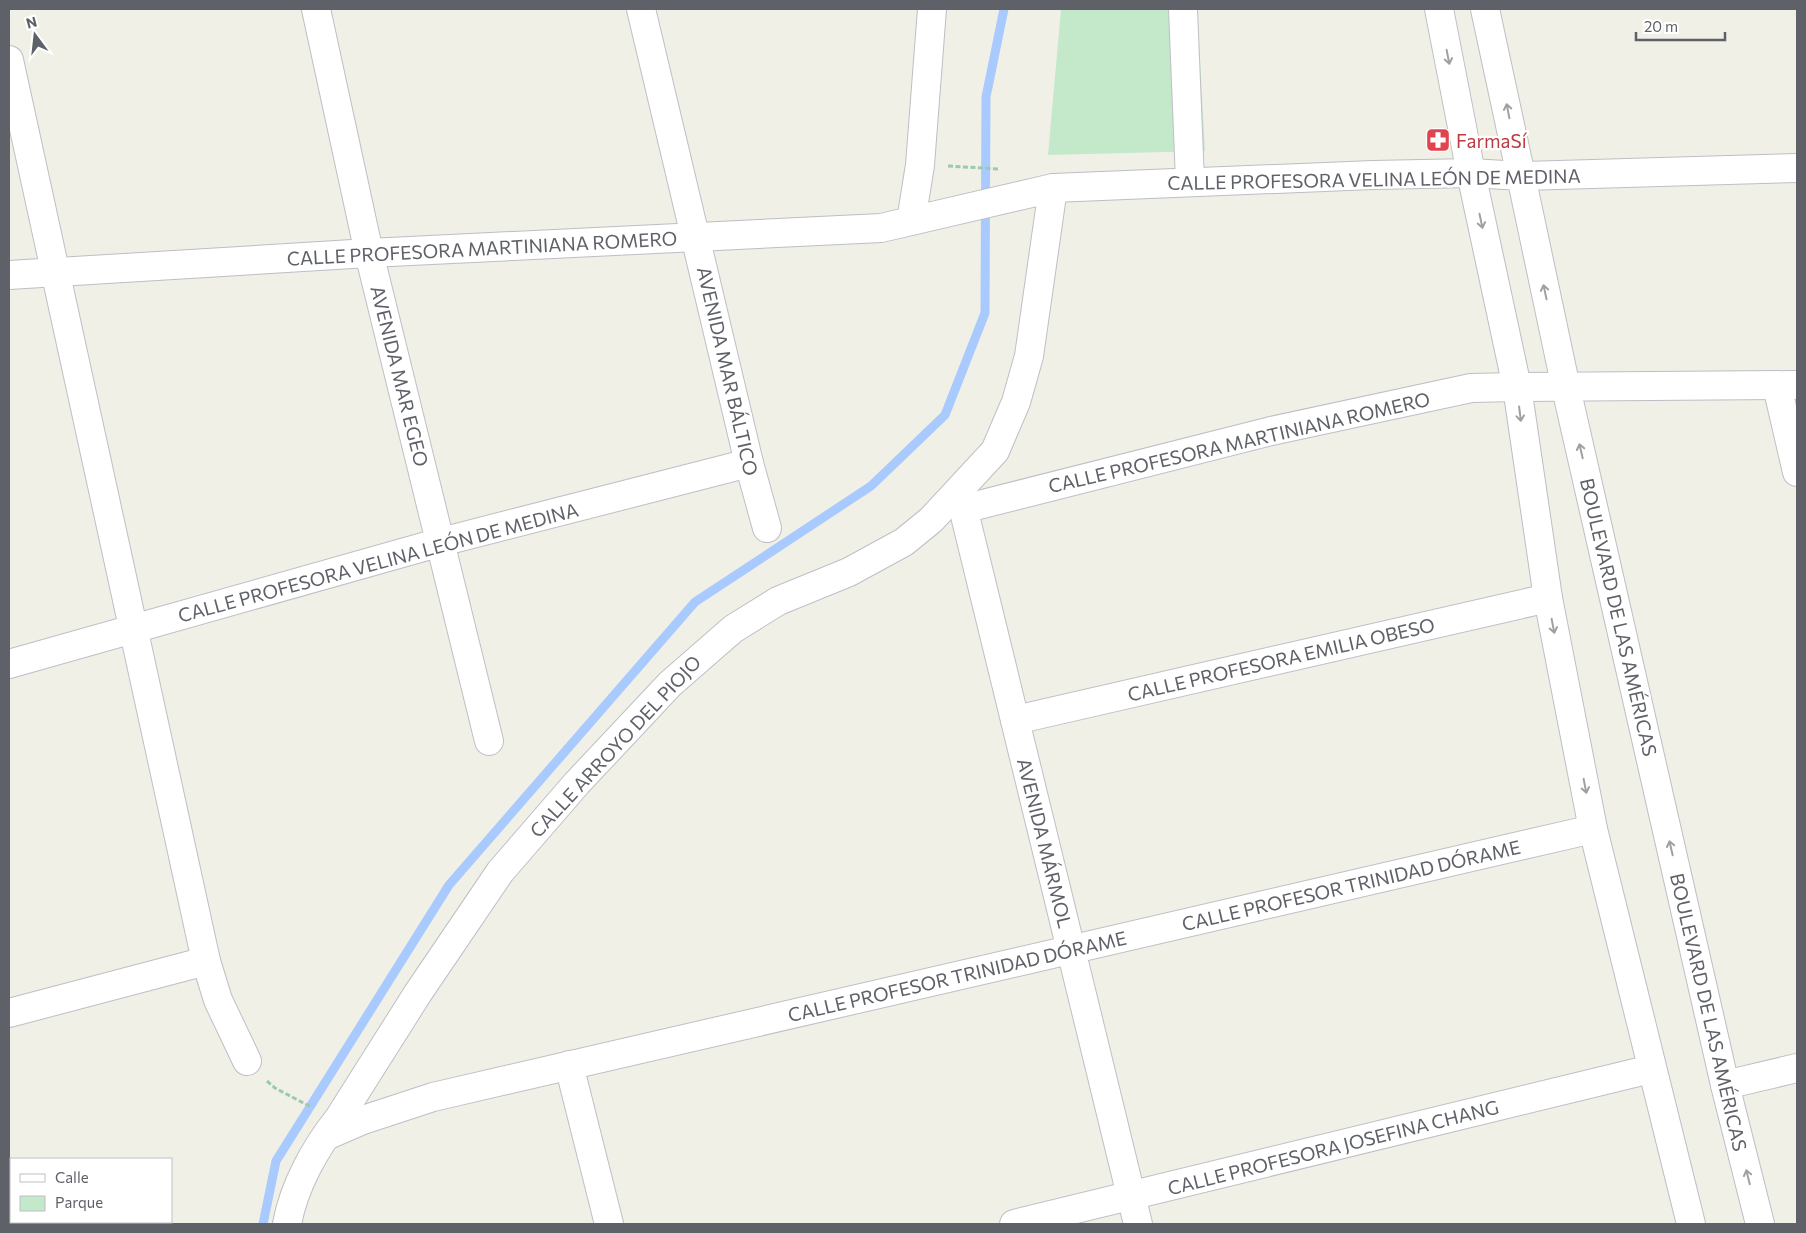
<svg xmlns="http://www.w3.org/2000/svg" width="1806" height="1233" viewBox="0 0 1806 1233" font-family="Commissioner,sans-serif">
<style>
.green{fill:#c3e9ca}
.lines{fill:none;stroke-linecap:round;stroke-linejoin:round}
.stream{stroke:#a9caff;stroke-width:9}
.street-casing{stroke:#bebfc6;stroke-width:30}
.secondary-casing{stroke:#bcbec5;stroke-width:30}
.path{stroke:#9bcab1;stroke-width:3;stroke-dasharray:5 2.5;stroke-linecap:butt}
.street{stroke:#fff;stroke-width:28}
.secondary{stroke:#fff;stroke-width:28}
.oneway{stroke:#9ea0a4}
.labels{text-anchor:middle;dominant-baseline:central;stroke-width:4.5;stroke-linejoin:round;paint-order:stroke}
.health-label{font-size:19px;fill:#be3a42;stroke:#fff;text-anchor:start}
.street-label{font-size:19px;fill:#5e6168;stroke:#fff}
</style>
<rect width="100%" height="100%" fill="#f1f0e7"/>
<polygon class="green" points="1061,9 1197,9 1205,151 1048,155"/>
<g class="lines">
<polyline class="stream" points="263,1224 276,1161 449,885 695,602 871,486 945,415 985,313 986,97 1004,9"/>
<defs>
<g id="street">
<polyline points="316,9 369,253 489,741"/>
<polyline points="641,9 749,463 767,528"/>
<polyline points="1183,9 1190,181"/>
<polyline points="1439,9 1471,173"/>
<polyline points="1485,9 1521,176 1797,168"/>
<polyline points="9,60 206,961 218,1000 247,1061"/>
<polyline points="911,221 920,165 932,9"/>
<polyline points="1777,386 1797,472"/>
<polyline points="959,491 1138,1224"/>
<polyline points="963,509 1271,431 1471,388 1517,387"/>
<polyline points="9,664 441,542 749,463"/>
<polyline points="1015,720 1548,598"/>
<polyline points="9,1013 206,961"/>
<polyline points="569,1065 609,1224"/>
<polyline points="1725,1085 1797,1068"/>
<polyline points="326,1136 363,1120 433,1097 1593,829"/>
<path d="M287 1224C294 1186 315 1148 339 1118L418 993 500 872 577 783 670 684 733 629 778 601 849 572 904 542 931 520 995 451 1016 402 1029 356 1053 188"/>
<polyline points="1014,1224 1651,1069"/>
</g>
<g id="secondary">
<polyline points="1471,173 1517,387 1548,598 1593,829 1691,1224"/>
<polyline points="9,275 369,253 881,228 1053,188 1373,175 1471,173 1521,176 1566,388 1725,1085 1760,1224"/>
<polyline points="1517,387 1797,385"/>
</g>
</defs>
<use href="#street" class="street-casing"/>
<use href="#secondary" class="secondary-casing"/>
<g class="path">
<polyline points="948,166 999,169"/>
<polyline points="267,1081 275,1088 311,1107"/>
</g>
<use href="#street" class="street"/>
<use href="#secondary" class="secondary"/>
</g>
<defs><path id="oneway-shaft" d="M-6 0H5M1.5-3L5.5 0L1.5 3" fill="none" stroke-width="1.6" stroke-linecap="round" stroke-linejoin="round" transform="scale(1.25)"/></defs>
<g class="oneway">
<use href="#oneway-shaft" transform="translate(1448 57) rotate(79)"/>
<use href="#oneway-shaft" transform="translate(1508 111) rotate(-101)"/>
<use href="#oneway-shaft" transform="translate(1481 221) rotate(78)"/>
<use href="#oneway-shaft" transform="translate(1545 292) rotate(-102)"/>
<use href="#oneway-shaft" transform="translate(1520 414) rotate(83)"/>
<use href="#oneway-shaft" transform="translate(1581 451) rotate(-103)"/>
<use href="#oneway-shaft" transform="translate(1553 626) rotate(79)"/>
<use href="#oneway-shaft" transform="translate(1585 786) rotate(79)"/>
<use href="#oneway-shaft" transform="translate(1671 848) rotate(-103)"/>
<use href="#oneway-shaft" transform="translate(1748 1177) rotate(-104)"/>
</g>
<defs>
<symbol id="pharmacy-square" viewBox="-11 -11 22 22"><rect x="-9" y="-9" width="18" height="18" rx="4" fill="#e0444e" stroke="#fff"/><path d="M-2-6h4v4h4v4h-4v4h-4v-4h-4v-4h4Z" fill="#fff"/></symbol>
</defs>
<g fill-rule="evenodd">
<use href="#pharmacy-square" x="1424" y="126" width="28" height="28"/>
</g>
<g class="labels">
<g class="health-label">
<text x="1456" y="140">FarmaSí</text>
</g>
<g class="street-label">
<text transform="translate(1374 179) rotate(-1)">CALLE PROFESORA VELINA LEÓN DE MEDINA</text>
<text transform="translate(482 248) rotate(-3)">CALLE PROFESORA MARTINIANA ROMERO</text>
<text transform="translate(728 371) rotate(77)">AVENIDA MAR BÁLTICO</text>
<text transform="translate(400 376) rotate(76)">AVENIDA MAR EGEO</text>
<text transform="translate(1239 442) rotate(-13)">CALLE PROFESORA MARTINIANA ROMERO</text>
<text transform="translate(378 562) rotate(-15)">CALLE PROFESORA VELINA LEÓN DE MEDINA</text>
<text transform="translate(1619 617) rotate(77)">BOULEVARD DE LAS AMÉRICAS</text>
<text transform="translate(1281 659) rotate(-13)">CALLE PROFESORA EMILIA OBESO</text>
<text transform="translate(615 746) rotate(-47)">CALLE ARROYO DEL PIOJO</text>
<text transform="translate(1045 843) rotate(76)">AVENIDA MÁRMOL</text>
<text transform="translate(1351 885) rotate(-13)">CALLE PROFESOR TRINIDAD DÓRAME</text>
<text transform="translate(957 976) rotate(-13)">CALLE PROFESOR TRINIDAD DÓRAME</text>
<text transform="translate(1709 1012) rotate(77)">BOULEVARD DE LAS AMÉRICAS</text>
<text transform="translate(1333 1147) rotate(-14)">CALLE PROFESORA JOSEFINA CHANG</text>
</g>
</g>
<rect width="1806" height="1233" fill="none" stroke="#5e6168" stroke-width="20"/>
<rect x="10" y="1158" width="162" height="65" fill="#ffffff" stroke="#bfc0c3"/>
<rect x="20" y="1174" width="25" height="8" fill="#ffffff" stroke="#bfc0c3"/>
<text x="55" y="1183" font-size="15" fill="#5e6168">Calle</text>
<rect x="20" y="1196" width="25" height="15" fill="#c3e9ca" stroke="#bfc0c3"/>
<text x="55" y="1208" font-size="15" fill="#5e6168">Parque</text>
<g transform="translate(35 35) rotate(345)" stroke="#ffffff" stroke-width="4" paint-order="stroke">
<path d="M0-4L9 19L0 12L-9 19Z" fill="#5e6168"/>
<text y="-8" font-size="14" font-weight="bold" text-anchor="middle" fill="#5e6168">N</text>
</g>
<path d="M1636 32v8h89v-8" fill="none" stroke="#5e6168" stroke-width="2.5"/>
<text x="1644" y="32" font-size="15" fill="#5e6168" stroke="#ffffff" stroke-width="4" paint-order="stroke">20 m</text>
</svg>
